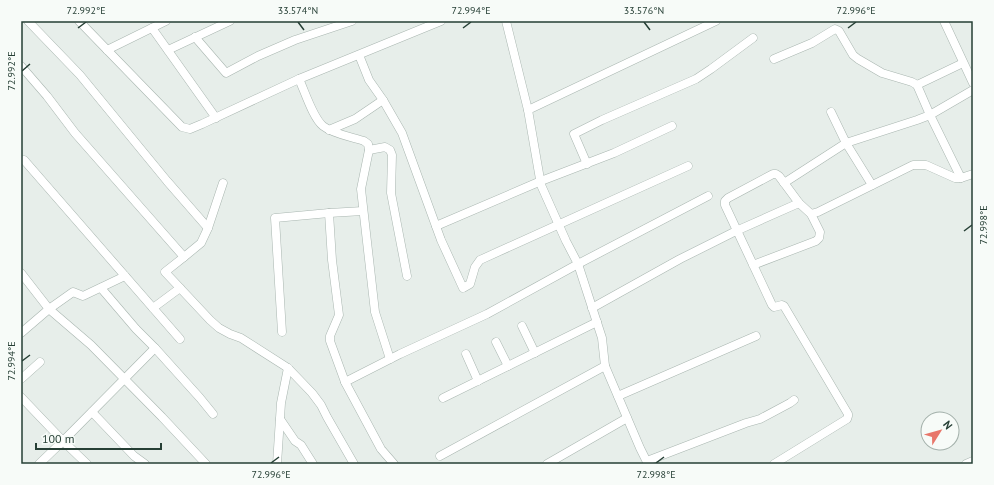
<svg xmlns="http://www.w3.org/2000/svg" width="994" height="485" viewBox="0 0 994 485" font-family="'PT Sans',sans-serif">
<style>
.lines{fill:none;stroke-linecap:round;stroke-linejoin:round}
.minor-casing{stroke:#a9b6b0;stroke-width:9}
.minor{stroke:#fff;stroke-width:8}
.ticks{fill:none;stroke:#263f35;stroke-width:1.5}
.neatline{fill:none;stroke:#263f35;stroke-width:1.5}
.ticks-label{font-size:10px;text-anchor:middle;fill:#263f35}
</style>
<rect width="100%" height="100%" fill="#e7eeea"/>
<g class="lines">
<defs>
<g id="minor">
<polyline points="28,21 80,75 167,181 208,228"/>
<polyline points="79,21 182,127 190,129 202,124 299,79 441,21"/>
<polyline points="506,21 528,110 541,185 566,241 578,264 602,338 605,366 640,448 648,464"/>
<polyline points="944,21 973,83"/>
<polyline points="152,28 216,118"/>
<polyline points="195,37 226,73 258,56 295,40 352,21"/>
<polyline points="107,50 166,21"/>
<polyline points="168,50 230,21"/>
<polyline points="359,55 369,80 383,100 402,133 441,240 463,288 470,284 475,267 480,260 688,166"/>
<polyline points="774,59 812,43 835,29 839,31 853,55 858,59 882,73 912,82 917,85 930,115 961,178"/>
<polyline points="21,66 47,96 75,133 184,257"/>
<path d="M299 79C305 92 313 118 323 126 333 134 352 137 364 141L368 144 369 150 361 189 375 312 390 359"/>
<polyline points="917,85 963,63"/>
<polyline points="528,110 716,21"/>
<polyline points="831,112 846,143 872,185"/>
<polyline points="329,130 355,119 383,100"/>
<polyline points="369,150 385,147 390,150 392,155 391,193 407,276"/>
<polyline points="24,160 180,339"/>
<polyline points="587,164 574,134 602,120 696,79 711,69 753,38"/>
<polyline points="223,183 208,228 201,243 184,257 165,272 210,320 219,328 230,334 241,338 288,368 312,393 321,405 327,417 354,464"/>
<polyline points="784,183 846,143 917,120 930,115 973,90"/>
<polyline points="329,213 332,260 339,315 330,336 330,341 345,382 381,449 394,464"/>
<polyline points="811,214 818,212 913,165 926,165 955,178 961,178 973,174"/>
<polyline points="436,226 541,181 614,153 672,126"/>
<polyline points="753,265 816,241 819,238 820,232 811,214 799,203 779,176 776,174 773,174 728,198 725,201 725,205 772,305 774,307 782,305 784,306 848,414 848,416 847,419 774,464"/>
<polyline points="21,273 49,309 91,345 162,417 206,464"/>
<polyline points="101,288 136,329 155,348 200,398 213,414"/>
<polyline points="153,308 180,288"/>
<polyline points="592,308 680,259 736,231 799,203"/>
<polyline points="522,326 535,353"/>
<polyline points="282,332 275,218 329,213 363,211"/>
<polyline points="21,333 49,309 73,292 83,296 125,276"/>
<polyline points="496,342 508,366"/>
<polyline points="466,354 478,381"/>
<polyline points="21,379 40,362"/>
<polyline points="345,382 400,354 487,314 578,264 708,196"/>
<polyline points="618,396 756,336"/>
<polyline points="21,397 63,441 87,464"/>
<polyline points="443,398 597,322"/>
<polyline points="92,412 134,456 145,464"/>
<polyline points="280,419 295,441 301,445 313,464"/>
<polyline points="440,456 605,366"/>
<polyline points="647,461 746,423 760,419 790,403 794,400"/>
<polyline points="39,464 63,441 155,348"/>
<polyline points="277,464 281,403 288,368"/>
<polyline points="547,464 627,418"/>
<polyline points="966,464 973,461"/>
</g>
</defs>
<use href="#minor" class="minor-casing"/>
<use href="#minor" class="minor"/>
</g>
<path class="ticks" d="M298 22 304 30M644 22 650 30M78 28 86 22M463 28 471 22M848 28 856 22M22 71 30 64M964 231 972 225M22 361 30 355M271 463 279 457M656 463 664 457"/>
<rect width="994" height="485" fill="none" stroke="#f7fbf8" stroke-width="44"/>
<g transform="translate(940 431) rotate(53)"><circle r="19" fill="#f7fbf8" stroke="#a3b0aa"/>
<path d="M0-3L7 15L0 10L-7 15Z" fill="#e8766a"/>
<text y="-6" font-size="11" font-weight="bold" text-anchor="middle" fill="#263f35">N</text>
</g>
<path d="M36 443v6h125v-6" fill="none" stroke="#263f35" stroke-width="2"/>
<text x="42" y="443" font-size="12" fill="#263f35" stroke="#f7fbf8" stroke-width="3" paint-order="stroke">100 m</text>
<rect x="22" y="22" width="950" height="441" class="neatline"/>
<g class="ticks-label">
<text x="86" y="14">72.992°E</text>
<text x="298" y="14">33.574°N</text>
<text x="471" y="14">72.994°E</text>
<text x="644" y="14">33.576°N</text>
<text x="856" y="14">72.996°E</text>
<text transform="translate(11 71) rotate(-90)" y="4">72.992°E</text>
<text transform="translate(983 225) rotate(-90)" y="4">72.998°E</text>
<text transform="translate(11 361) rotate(-90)" y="4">72.994°E</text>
<text x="271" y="478">72.996°E</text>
<text x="656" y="478">72.998°E</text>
</g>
</svg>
